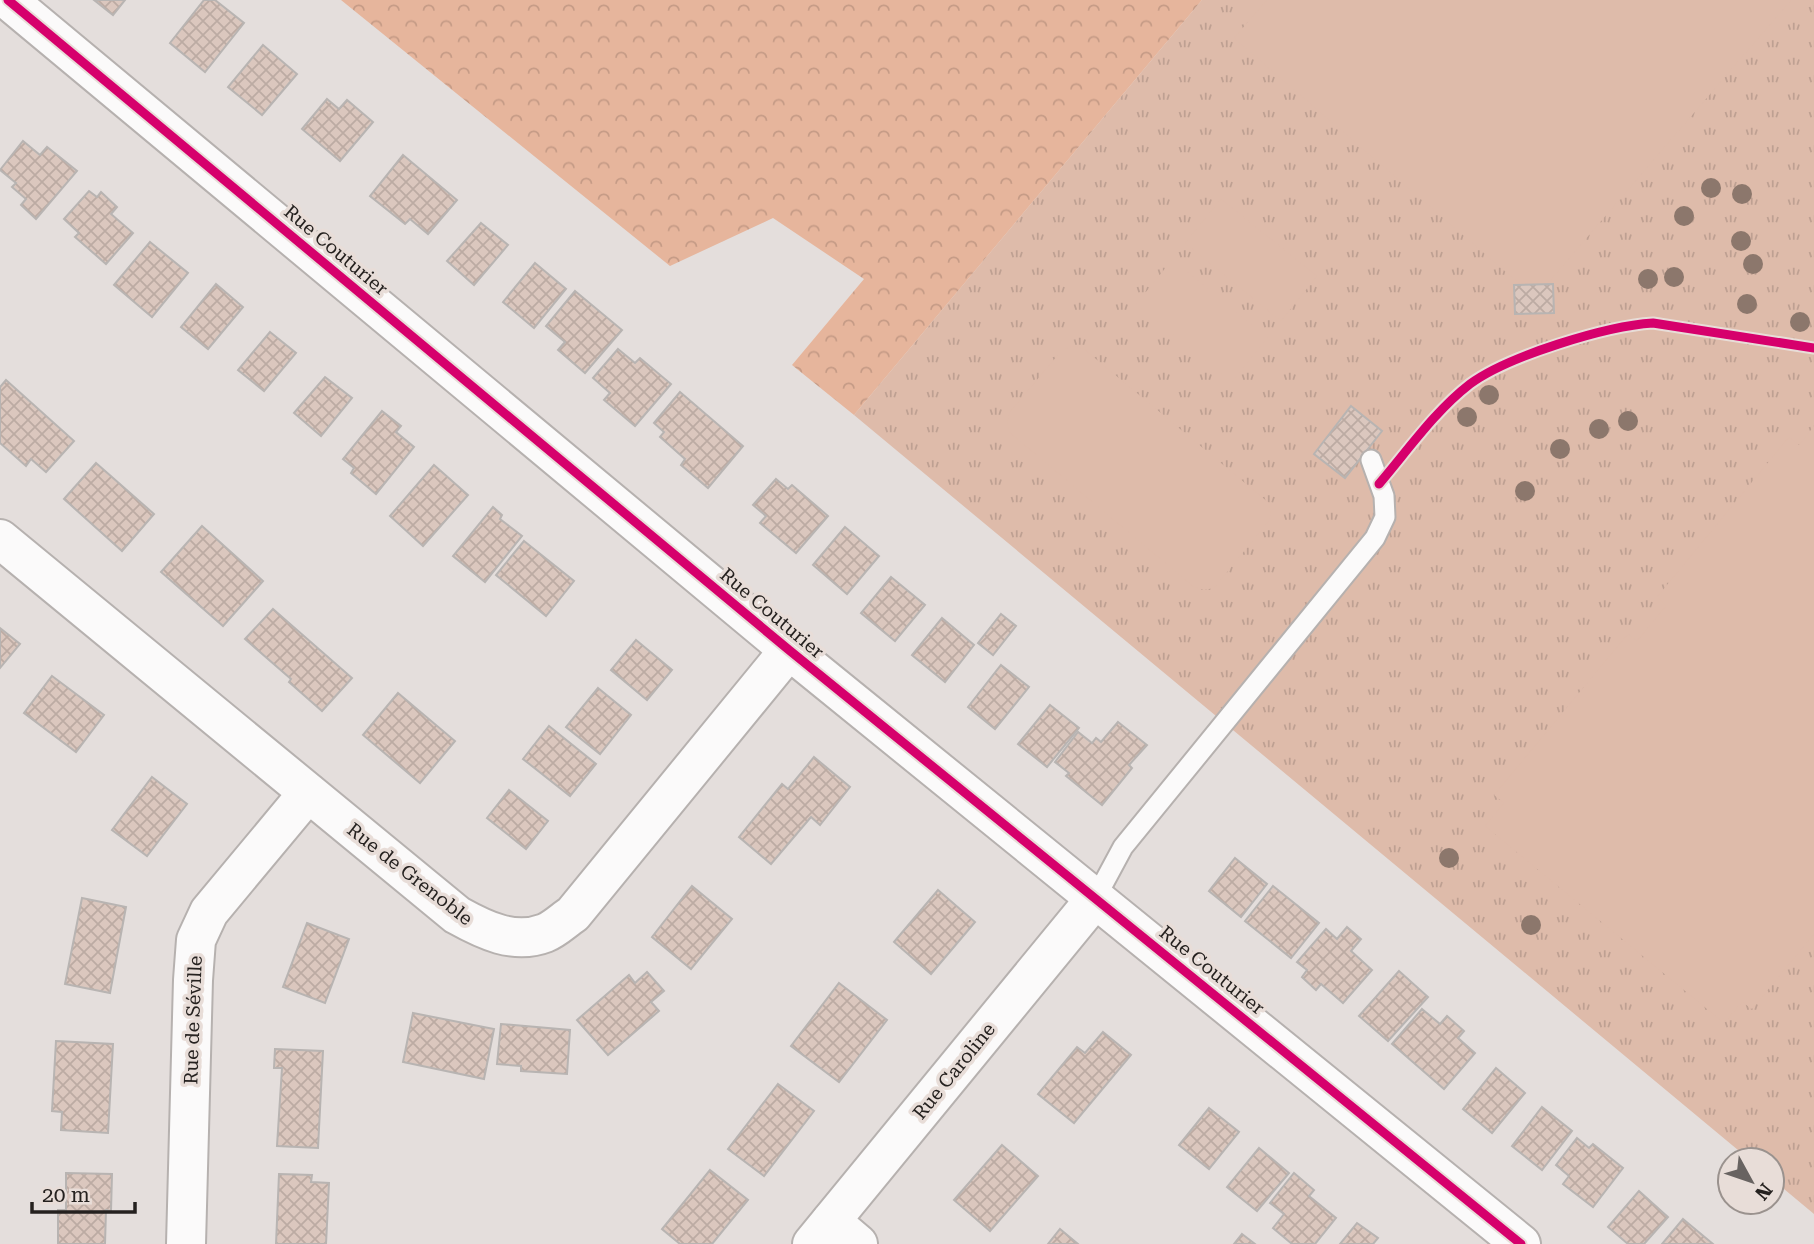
<svg xmlns="http://www.w3.org/2000/svg" width="1814" height="1244" viewBox="0 0 1814 1244" font-family="'Roboto Serif',serif">
<style>
.grass{fill:url(#grass-tufts)}
.forest{fill:url(#forest-crowns)}
.garden{fill:#debbaa}
.building{fill:url(#building-cross-hatch);stroke:#b8b4b2;stroke-width:2}
.lines{fill:none;stroke-linecap:round;stroke-linejoin:round}
.lane-casing{stroke:#b6b1af;stroke-width:23}
.street-casing{stroke:#b6b1af;stroke-width:42}
.lane{stroke:#fbfafa;stroke-width:19}
.street{stroke:#fbfafa;stroke-width:38}
.cycleway-casing{stroke:#e8ddd8;stroke-width:13}
.cycleway{stroke:#d6006c;stroke-width:9}
.tree{fill:#8c776c}
.labels{text-anchor:middle;dominant-baseline:central;stroke-width:7;stroke-linejoin:round;paint-order:stroke}
.street-label{font-size:19px;fill:#25211f;stroke:#e8ddd8}
</style>
<defs>
<pattern id="grass-tufts" width="24" height="20" patternUnits="userSpaceOnUse" patternTransform="scale(1.75)"><rect width="24" height="20" fill="#debbaa"/><path d="M3 7l-1-3M5 7V3M7 7l1-3M15 17l-1-3M17 17v-4M19 17l1-3" fill="none" stroke="#bea092"/></pattern>
<pattern id="forest-crowns" width="20" height="18" patternUnits="userSpaceOnUse" patternTransform="scale(1.75)"><rect width="20" height="18" fill="#e6b59c"/><path d="M2 6a3 3 0 1 1 6 0M12 15a3 3 0 1 1 6 0" fill="none" stroke="#c59b86"/></pattern>
<pattern id="building-cross-hatch" width="8" height="8" patternUnits="userSpaceOnUse" patternTransform="scale(1.75)"><rect width="8" height="8" fill="#dbc7be"/><path d="M0 0l8 8M0 8l8-8" fill="none" stroke="#bcaba3"/></pattern>
</defs>
<rect width="100%" height="100%" fill="#e4dedc"/>
<polygon class="grass" points="1202,0 1814,0 1814,1214 1772,1179 1772,1160 1750,1160 854,415"/>
<polygon class="forest" points="341,0 1202,0 854,415 792,365 864,279 773,218 670,266"/>
<g class="garden">
<polygon points="1267,0 1791,0 1547,284 1521,285 1234,38"/>
<polygon points="1221,199 1317,276 1281,321 1185,243"/>
<polygon points="1172,260 1268,337 1232,382 1136,304"/>
<polygon points="1074,346 1084,349 1269,503 1271,513 1268,522 1214,588 1204,590 1194,587 1009,432 1007,422 1010,412 1057,356 1064,349"/>
<polygon points="1814,426 1814,934 1752,1009 1742,1002 1724,1023 1485,826 1504,803 1494,795 1628,634 1637,641 1666,606 1657,597 1789,437 1799,445"/>
</g>
<g class="building">
<polygon points="94,0 125,0 113,15"/>
<polygon points="204,0 215,0 244,23 205,72 170,43"/>
<polygon points="263,45 297,74 262,115 228,87"/>
<polygon points="327,99 339,109 347,100 373,122 340,161 302,129"/>
<polygon points="23,141 40,155 47,147 77,171 36,219 21,205 26,199 12,187 16,183 0,170"/>
<polygon points="403,155 457,200 428,234 410,219 405,224 370,196"/>
<polygon points="89,191 97,197 101,192 117,207 111,214 133,233 106,264 75,237 79,233 64,219"/>
<polygon points="481,223 508,245 474,285 447,261"/>
<polygon points="150,242 188,273 152,317 114,285"/>
<polygon points="535,263 566,289 534,328 503,302"/>
<polygon points="216,284 243,307 208,349 181,327"/>
<polygon points="1553,284 1554,313 1515,314 1514,285"/>
<polygon points="575,291 622,330 585,373 558,350 565,342 546,326"/>
<polygon points="270,332 296,353 264,391 238,370"/>
<polygon points="618,349 635,363 640,358 671,384 635,426 604,400 610,393 593,378"/>
<polygon points="325,377 352,398 321,436 294,413"/>
<polygon points="6,380 74,441 46,472 31,459 26,466 0,443 0,387"/>
<polygon points="680,392 743,446 708,488 681,465 685,459 660,437 664,432 654,423"/>
<polygon points="1351,406 1382,431 1345,478 1314,454"/>
<polygon points="382,411 401,426 396,432 414,447 376,494 351,473 354,468 343,459"/>
<polygon points="96,463 154,514 122,551 64,499"/>
<polygon points="434,465 468,495 423,546 390,516"/>
<polygon points="776,479 788,489 792,485 828,516 796,553 760,523 766,516 753,505"/>
<polygon points="493,507 502,515 500,519 522,536 485,582 453,556"/>
<polygon points="202,526 263,581 223,626 161,572"/>
<polygon points="845,527 879,556 847,594 813,565"/>
<polygon points="524,541 574,581 546,616 496,575"/>
<polygon points="891,577 925,605 895,641 861,613"/>
<polygon points="273,609 352,678 322,711 289,682 291,679 245,639"/>
<polygon points="1001,614 1016,626 993,655 978,643"/>
<polygon points="942,618 974,645 945,682 912,655"/>
<polygon points="0,628 20,644 0,668"/>
<polygon points="636,640 672,670 647,700 611,670"/>
<polygon points="1001,665 1029,687 995,729 968,707"/>
<polygon points="52,676 104,715 76,752 24,713"/>
<polygon points="598,688 631,715 600,754 566,727"/>
<polygon points="398,693 455,741 420,783 363,735"/>
<polygon points="1050,705 1079,728 1047,767 1018,744"/>
<polygon points="1118,722 1147,745 1129,765 1132,768 1102,805 1066,776 1069,773 1055,762 1078,732 1092,743 1096,738 1101,742"/>
<polygon points="549,726 596,764 570,796 523,759"/>
<polygon points="814,757 850,787 820,825 811,817 771,864 739,837 782,784 788,789"/>
<polygon points="152,777 187,804 147,856 112,830"/>
<polygon points="509,790 548,821 526,849 487,818"/>
<polygon points="1235,858 1267,884 1241,917 1209,891"/>
<polygon points="692,886 732,919 691,969 652,937"/>
<polygon points="1273,886 1319,923 1291,958 1245,921"/>
<polygon points="938,890 975,922 931,974 894,942"/>
<polygon points="82,898 126,907 110,993 65,984"/>
<polygon points="307,923 349,939 325,1003 283,987"/>
<polygon points="1347,927 1361,939 1351,951 1372,970 1343,1003 1321,984 1316,990 1302,977 1307,970 1297,962 1326,929 1337,939"/>
<polygon points="1399,971 1428,997 1388,1041 1359,1016"/>
<polygon points="647,972 664,991 651,1002 659,1011 608,1055 577,1020 629,975 635,983"/>
<polygon points="839,983 887,1020 839,1082 791,1046"/>
<polygon points="1422,1009 1440,1024 1447,1016 1464,1031 1458,1038 1475,1053 1444,1089 1392,1044"/>
<polygon points="413,1013 494,1029 484,1079 403,1062"/>
<polygon points="501,1024 570,1030 567,1074 521,1071 521,1066 497,1064"/>
<polygon points="1103,1032 1131,1055 1074,1123 1038,1094 1077,1047 1085,1053"/>
<polygon points="56,1041 113,1044 108,1133 61,1130 62,1112 52,1111"/>
<polygon points="275,1049 323,1051 318,1148 277,1146 282,1068 274,1068"/>
<polygon points="1496,1068 1525,1093 1492,1133 1463,1109"/>
<polygon points="778,1084 814,1111 764,1176 728,1149"/>
<polygon points="1542,1107 1572,1131 1542,1170 1512,1146"/>
<polygon points="1209,1108 1239,1132 1209,1169 1179,1145"/>
<polygon points="1577,1138 1589,1148 1593,1144 1623,1168 1593,1207 1563,1184 1569,1176 1556,1165"/>
<polygon points="1002,1145 1038,1176 990,1231 954,1200"/>
<polygon points="1259,1148 1289,1173 1257,1211 1227,1187"/>
<polygon points="710,1170 748,1200 712,1244 680,1244 662,1229"/>
<polygon points="66,1173 112,1174 111,1211 106,1210 105,1244 58,1244 58,1210 66,1210"/>
<polygon points="1294,1173 1314,1190 1309,1196 1336,1218 1315,1244 1292,1244 1273,1228 1284,1214 1270,1203"/>
<polygon points="279,1174 312,1175 311,1182 329,1183 326,1244 276,1244"/>
<polygon points="1639,1191 1668,1217 1644,1244 1628,1244 1608,1227"/>
<polygon points="1683,1219 1713,1244 1662,1244"/>
<polygon points="1357,1223 1378,1238 1373,1244 1340,1244"/>
<polygon points="1060,1229 1078,1244 1048,1244"/>
<polygon points="1242,1234 1255,1244 1234,1244"/>
</g>
<g class="lines">
<defs>
<polyline id="lane" points="1095,899 1123,847 1375,538 1385,517 1384,496 1371,460"/>
<g id="street">
<polyline points="8,0 789,650 1521,1244"/>
<path d="M0 539 457 915C484 930 514 945 545 933 555 929 564 920 573 914L789 650"/>
<polyline points="831,1221 858,1244"/>
<polyline points="186,1244 193,980 196,940 209,912 308,793"/>
<polyline points="812,1244 1095,899"/>
</g>
</defs>
<use href="#lane" class="lane-casing"/>
<use href="#street" class="street-casing"/>
<use href="#lane" class="lane"/>
<use href="#street" class="street"/>
<defs>
<g id="cycleway">
<polyline points="8,0 789,650 1521,1244"/>
<path d="M1379 484C1408 450 1435 411 1470 384 1508 356 1606 326 1653 323L1814 348"/>
</g>
</defs>
<use href="#cycleway" class="cycleway-casing"/>
<use href="#cycleway" class="cycleway"/>
</g>
<g class="tree">
<circle cx="1711" cy="188" r="10"/>
<circle cx="1742" cy="194" r="10"/>
<circle cx="1684" cy="216" r="10"/>
<circle cx="1741" cy="241" r="10"/>
<circle cx="1753" cy="264" r="10"/>
<circle cx="1674" cy="277" r="10"/>
<circle cx="1648" cy="279" r="10"/>
<circle cx="1747" cy="304" r="10"/>
<circle cx="1800" cy="322" r="10"/>
<circle cx="1489" cy="395" r="10"/>
<circle cx="1467" cy="417" r="10"/>
<circle cx="1628" cy="421" r="10"/>
<circle cx="1599" cy="429" r="10"/>
<circle cx="1560" cy="449" r="10"/>
<circle cx="1525" cy="491" r="10"/>
<circle cx="1449" cy="858" r="10"/>
<circle cx="1531" cy="925" r="10"/>
</g>
<g class="labels">
<g class="street-label">
<text transform="translate(336 250) rotate(40)">Rue Couturier</text>
<text transform="translate(772 613) rotate(40)">Rue Couturier</text>
<text transform="translate(410 874) rotate(38)">Rue de Grenoble</text>
<text transform="translate(1212 970) rotate(39)">Rue Couturier</text>
<text transform="translate(193 1020) rotate(-88)">Rue de Séville</text>
<text transform="translate(954 1071) rotate(-51)">Rue Caroline</text>
</g>
</g>
<g transform="translate(1751 1181) rotate(130)"><circle r="33" fill="#e8ddd8" stroke="#9a928e" stroke-width="2"/>
<path d="M0-5L12 26L0 18L-12 26Z" fill="#686361"/>
<text y="-10" font-size="19" font-weight="bold" text-anchor="middle" fill="#25211f">N</text>
</g>
<path d="M32 1202v10h103v-10" fill="none" stroke="#25211f" stroke-width="3.5"/>
<text x="42" y="1202" font-size="21" fill="#25211f" stroke="#e8ddd8" stroke-width="5" paint-order="stroke">20 m</text>
</svg>
